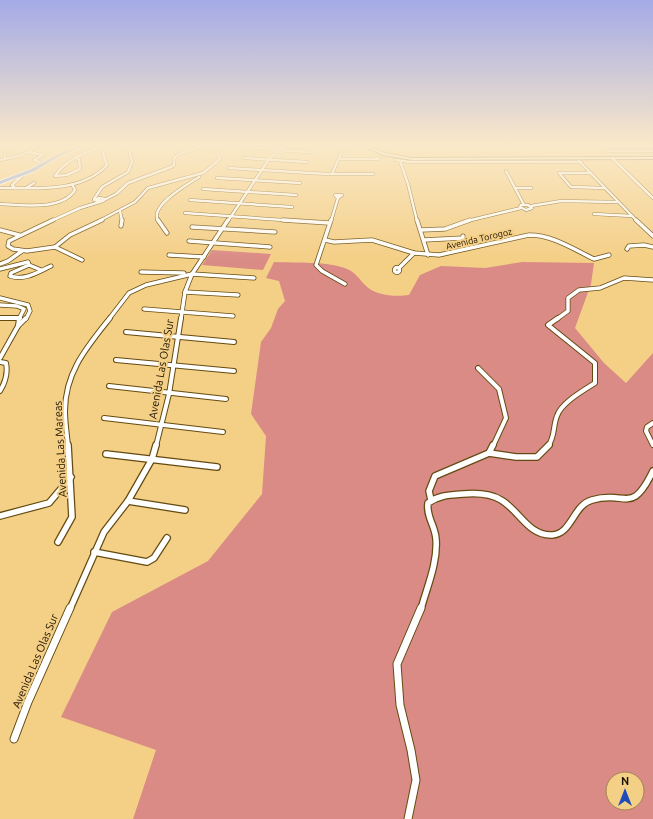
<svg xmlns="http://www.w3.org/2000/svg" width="653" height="819" viewBox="0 0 653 819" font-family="Ubuntu,sans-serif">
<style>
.green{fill:#da8b86;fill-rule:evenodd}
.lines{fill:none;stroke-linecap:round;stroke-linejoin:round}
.street-far4-casing{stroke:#644b11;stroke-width:3.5}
.street-far3-casing{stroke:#644b11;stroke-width:5}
.street-far2-casing{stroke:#644b11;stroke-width:6}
.street-far1-casing{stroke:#644b11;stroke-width:8}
.street-casing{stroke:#644b11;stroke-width:9}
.secondary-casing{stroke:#644b11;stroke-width:2}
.highway-casing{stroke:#fff;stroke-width:2}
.street-far4{stroke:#fff;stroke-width:2.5}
.street-far3{stroke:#fff;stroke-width:3.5}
.street-far2{stroke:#fff;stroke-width:4}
.street-far1{stroke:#fff;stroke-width:5.5}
.street{stroke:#fff;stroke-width:7}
.secondary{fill:#fff;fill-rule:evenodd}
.highway{fill:#76a0f8;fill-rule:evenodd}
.labels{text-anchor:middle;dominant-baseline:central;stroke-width:4;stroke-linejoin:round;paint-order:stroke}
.far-street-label{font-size:9px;fill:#1c1100;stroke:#f4cf86}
.street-label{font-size:11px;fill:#1c1100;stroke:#f4cf86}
</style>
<rect width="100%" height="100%" fill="#f4cf86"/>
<g class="green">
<polygon points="212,250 271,254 263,270 202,265"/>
<path d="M274 262C295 263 329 261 347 269 356 273 359 279 365 285 375 296 396 297 409 295L420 275 441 266 485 268 522 262 594 263 591 284 575 328 604 363 626 383 653 353V819H133L156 750 61 717 112 612 208 561 262 494 266 436 251 414 261 342 271 328 278 309 285 301 279 281 266 278ZM613 779H637V803H613Z"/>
</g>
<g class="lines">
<defs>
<g id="street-far4">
<polyline points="317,144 345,145"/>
<polyline points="588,144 589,147"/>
<polyline points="651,144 653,146"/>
<polyline points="242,146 270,149"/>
<polyline points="277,150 310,152"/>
<polyline points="607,151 653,151"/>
<polyline points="28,152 43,155 34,160 41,163"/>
<polyline points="5,158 5,152 11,144"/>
<path d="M76 158 79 159 80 169 67 175 55 176C67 158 89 151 108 144"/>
<polyline points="244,158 307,162"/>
<polygon points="376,158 379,159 374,159"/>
<polyline points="612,158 653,198"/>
<polyline points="339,159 374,159"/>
<polyline points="0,160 22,155 42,144"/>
<polyline points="396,160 410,162 581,162"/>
<polyline points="400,161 408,184 417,221"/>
<polyline points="579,161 637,221"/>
<polyline points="229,168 327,174 373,174"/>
<polyline points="506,171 524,205"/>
<polyline points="591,173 559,173 571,187 605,188"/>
<polyline points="332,174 345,144"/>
<polyline points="217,178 300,183"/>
<path d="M0 188C35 188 82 193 107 165L103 154 108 144"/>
<polyline points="15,188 12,185 24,174"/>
<polyline points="26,188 34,183"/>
<polyline points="515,188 531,188"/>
<polyline points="203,189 296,195"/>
<polygon points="335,195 342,195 338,198"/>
<polyline points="94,199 102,187 128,172 132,162 129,150 134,144"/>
<polyline points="104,200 116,194 128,183 171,167 174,165 174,159 177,155 203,146 215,148"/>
<polyline points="190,200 292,207"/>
<path d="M0 204C22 205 62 211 75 190L72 184"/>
<polygon points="521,205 528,205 532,208 526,210 520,207"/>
<polyline points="531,206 561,201 618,202"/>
<polyline points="120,211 122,221"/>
<polyline points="185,213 297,221"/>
<polyline points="594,214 632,216"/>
<polyline points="51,221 80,208 103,201 105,199 99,198 94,200 101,201"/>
<polyline points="99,221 135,202 148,188 203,173 219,160 220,158 215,148 219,144"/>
<path d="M158 221C149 206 188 184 199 177"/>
<polyline points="228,221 269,159 285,144"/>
<polyline points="331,221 338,198"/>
<polyline points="467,221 521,208"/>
</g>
<g id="street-far3">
<polyline points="53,220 9,241 8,246 13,249 27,251 55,247 70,235 102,220"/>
<polyline points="158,220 167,233"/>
<polyline points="283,220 329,223"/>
<polyline points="331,220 316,265 322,271 345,284"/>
<polyline points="417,220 428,255"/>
<polyline points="636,220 653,236"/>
<polyline points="121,226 122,220"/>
<polyline points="192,227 275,232"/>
<polyline points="0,230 19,235"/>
<polyline points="421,230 445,229 470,220"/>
<path d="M325 240 334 242 372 240 414 253 439 255 529 235C553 235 573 249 594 259L609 255"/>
<polyline points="424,240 463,238 463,236"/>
<polyline points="189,241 270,247"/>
<polyline points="55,247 82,260"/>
<polyline points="627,249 629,246 644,245 653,247"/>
<polyline points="169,255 204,257"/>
<polyline points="0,264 8,261 22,251"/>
<path d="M29 265 11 273 10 276C25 281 38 272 51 266"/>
<circle cx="397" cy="270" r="2.5"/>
<polyline points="399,268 414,253"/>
<polyline points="0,269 28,262 29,265 41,270"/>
<polyline points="141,272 184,273"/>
<polyline points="192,274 254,278"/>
<polyline points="185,292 238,295"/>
<polyline points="0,298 28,305 30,311 26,319"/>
<polyline points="0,305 17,306 24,309 19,319"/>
<polyline points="144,309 233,316"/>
<polyline points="0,318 20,318"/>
<polyline points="109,319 129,293 146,285 192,274"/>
<polyline points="181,319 185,292 192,274 228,220"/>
<polyline points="557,319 568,311 568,298 579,290 600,288 624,278 653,280"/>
</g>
<g id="street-far2">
<polyline points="0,318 20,318"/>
<polyline points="18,326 19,318"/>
<polyline points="126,332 234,342"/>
<polyline points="0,358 18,326 26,318"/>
<polyline points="116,360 234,371"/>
<path d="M0 362 6 363C8 373 5 383 0 391"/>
<polyline points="478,368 499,389 506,418 493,446"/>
<polyline points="109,386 226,399"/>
<polyline points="104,418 223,432"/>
<polyline points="653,423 647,427 646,431 653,445"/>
<path d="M68 446C67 434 65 423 65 411 65 372 87 347 110 318"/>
<polyline points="156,446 169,394 181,318"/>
<path d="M548 446C555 438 553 425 557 416 561 403 584 390 595 383V363L548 325 558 318"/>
</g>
<g id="street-far1">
<polyline points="489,453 516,457 537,457 549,445"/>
<polyline points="106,454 217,467"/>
<polyline points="431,500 429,491 435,476 489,453 493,445"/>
<polyline points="128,501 185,510"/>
<polyline points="0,516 49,503 71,477"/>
<polyline points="58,542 72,517 68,445"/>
<polyline points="94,552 147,562 154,558 167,538"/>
<polyline points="70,609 104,532 128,501 152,459 156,445"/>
<path d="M421 609C427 587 438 562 436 539 435 525 426 517 428 503 439 495 450 495 463 494 475 493 490 493 501 500 519 510 528 536 552 535 572 534 573 505 592 500 627 490 631 516 653 471"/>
</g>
<g id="street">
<polyline points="14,739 28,702 70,608"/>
<polyline points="408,819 416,780 411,750 400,705 397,664 421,608"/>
</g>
<polygon id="secondary" points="360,144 365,144 385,153 412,158 653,157 653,159 412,160 383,155"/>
<polygon id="highway" points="82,144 88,144 60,156 35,171 0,184 0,181 31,169 58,154"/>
</defs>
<use href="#street-far4" class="street-far4-casing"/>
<use href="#street-far3" class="street-far3-casing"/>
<use href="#street-far2" class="street-far2-casing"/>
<use href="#street-far1" class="street-far1-casing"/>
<use href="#street" class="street-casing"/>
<use href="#secondary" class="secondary-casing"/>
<use href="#highway" class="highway-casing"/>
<use href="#street-far4" class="street-far4"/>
<use href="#street-far3" class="street-far3"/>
<use href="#street-far2" class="street-far2"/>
<use href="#street-far1" class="street-far1"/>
<use href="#street" class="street"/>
<use href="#secondary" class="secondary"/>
<use href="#highway" class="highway"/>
</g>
<linearGradient id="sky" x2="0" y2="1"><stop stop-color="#a4aae6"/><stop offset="0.56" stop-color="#fae9c9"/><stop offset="1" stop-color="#fae9c9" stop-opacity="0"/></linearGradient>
<rect width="653" height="259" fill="url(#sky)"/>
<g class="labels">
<g class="far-street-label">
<text transform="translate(479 239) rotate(-13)">Avenida Torogoz</text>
</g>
<g class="street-label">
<text transform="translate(161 369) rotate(-80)">Avenida Las Olas Sur</text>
<text transform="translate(60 449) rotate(-93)">Avenida Las Mareas</text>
<text transform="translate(35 661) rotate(-67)">Avenida Las Olas Sur</text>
</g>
</g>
<g transform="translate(625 791)"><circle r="19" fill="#f4cf86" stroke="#9e8350"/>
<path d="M0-3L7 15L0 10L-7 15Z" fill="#204cb9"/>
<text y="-6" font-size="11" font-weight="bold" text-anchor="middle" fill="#1c1100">N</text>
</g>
</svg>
